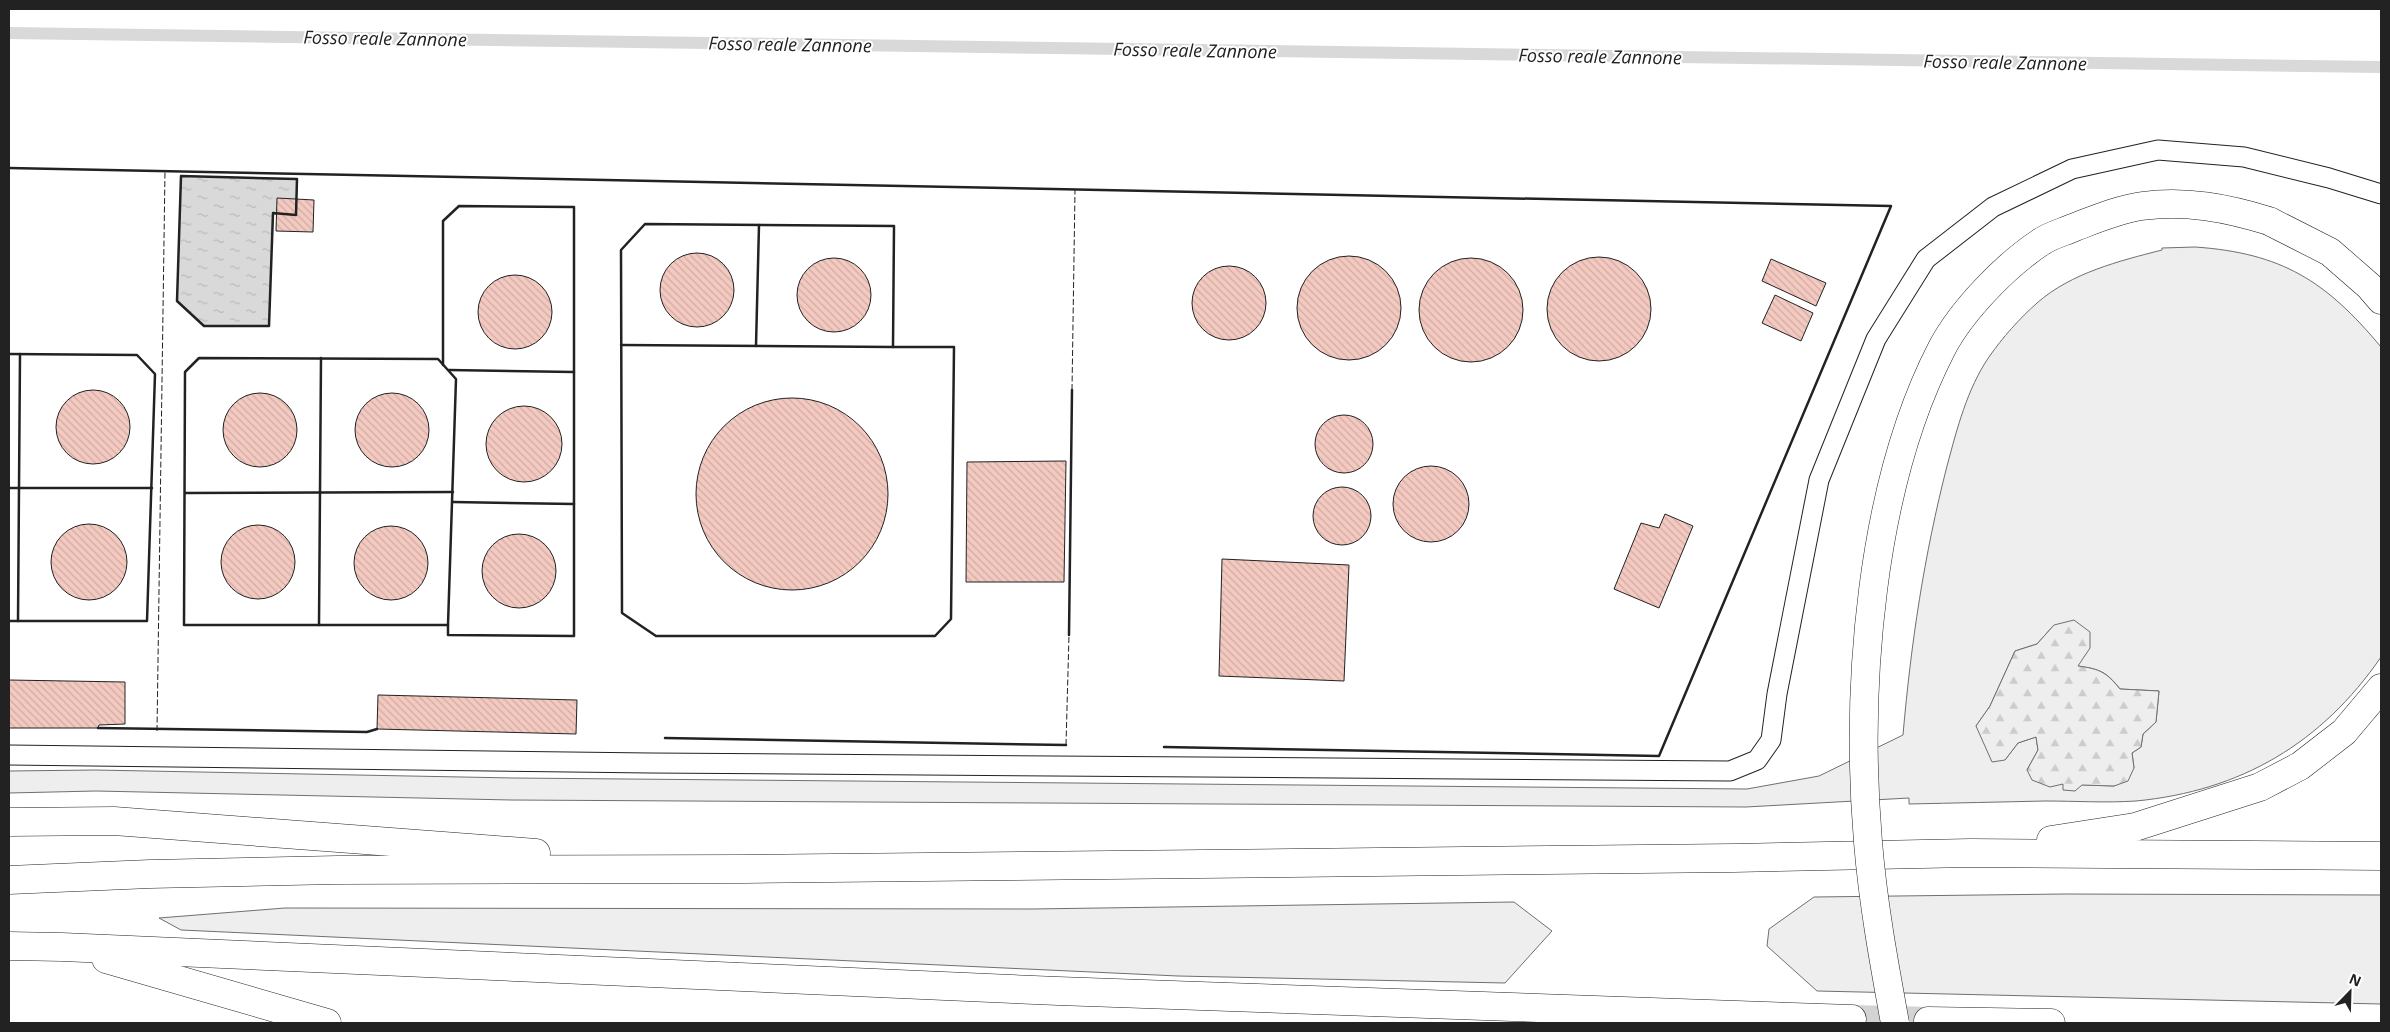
<svg xmlns="http://www.w3.org/2000/svg" width="2390" height="1032" viewBox="0 0 2390 1032" font-family="'Open Sans',sans-serif">
<style>
.green{fill:#eee;stroke:#6f6f6f;fill-rule:evenodd}
.forest{fill:url(#forest-firs);stroke:#6f6f6f}
.water{fill:url(#water-ripples);stroke:#6f6f6f}
.lines{fill:none;stroke-linecap:round;stroke-linejoin:round}
.stream{stroke:#d9d9d9;stroke-width:12}
.building{fill:url(#building-back-hatch);stroke:#222}
.highway-tunnel{stroke:#d3d3d3;stroke-width:28;stroke-dasharray:28 14;stroke-linecap:butt}
.lane-casing{stroke:#222;stroke-width:21}
.highway-casing{stroke:#222;stroke-width:29}
.lane{stroke:#fff;stroke-width:19}
.highway{stroke:#fff;stroke-width:28}
.highway-bridge-casing{stroke:#222;stroke-width:29;stroke-linecap:butt}
.highway-bridge{stroke:#fff;stroke-width:28}
.fence{stroke:#222;stroke-width:1;stroke-dasharray:6 2.5;stroke-linecap:butt}
.wall{stroke:#222;stroke-width:2.5}
.labels{text-anchor:middle;dominant-baseline:central;stroke-width:4;stroke-linejoin:round;paint-order:stroke}
.water-label{font-size:18px;font-style:italic;fill:#222;stroke:#fff}
</style>
<defs>
<pattern id="forest-firs" width="22" height="20" patternUnits="userSpaceOnUse" patternTransform="scale(1.25)"><rect width="22" height="20" fill="#eee"/><path d="M5 1l3.5 6h-7zM16 11l3.5 6h-7z" fill="#ccc"/></pattern>
<pattern id="water-ripples" width="26" height="14" patternUnits="userSpaceOnUse" patternTransform="scale(1.25)"><rect width="26" height="14" fill="#d9d9d9"/><path d="M2 4q2-2 4 0t4 0M15 11q2-2 4 0t4 0" fill="none" stroke="#bababa"/></pattern>
<pattern id="building-back-hatch" width="6" height="6" patternUnits="userSpaceOnUse" patternTransform="scale(1.25)"><rect width="6" height="6" fill="#f3c9c0"/><path d="M-1 5l2 2M0 0l6 6M5-1l2 2" fill="none" stroke="#d0aca5"/></pattern>
</defs>
<rect width="100%" height="100%" fill="#fff"/>
<g class="green">
<path d="M2195 247C2282 253 2326 281 2381 347V657C2322 743 2241 791 2136 801 2106 803 2075 801 2045 801 2000 802 1955 803 1909 804V798L1746 807 511 800 96 791 9 793V771L95 770 514 778 1747 789 1819 776 1903 735C1911 643 1924 556 1947 466 1957 429 1967 389 1989 357 2002 338 2020 318 2037 303 2071 273 2119 261 2162 250V248ZM2054 625 2077 666C2099 669 2106 671 2120 689L2159 691 2156 722 2143 734 2141 747 2132 753 2134 768 2114 786 2063 784 2027 770 2038 750 2036 737 2018 743 2005 760 1976 726 1990 706 2015 651 2037 644Z"/>
<polygon points="2065,894 2381,895 2381,1004 1817,991 1767,946 1769,929 1814,897"/>
<polygon points="1514,902 1552,931 1505,983 1178,976 181,930 159,918 285,908 1032,909"/>
</g>
<path class="forest" d="M2074 620 2090 632V648L2078 666C2100 669 2106 672 2120 689L2159 691 2156 722 2143 734 2141 747 2132 753 2134 768 2128 781 2114 786 2082 785 2075 791 2063 790V784L2050 787 2032 780 2027 770 2038 750 2036 737 2018 743 2005 760 1992 762 1976 726 1990 706 2015 651 2037 644 2054 625Z"/>
<polygon class="water" points="181,176 297,179 296,215 273,214 269,326 204,326 177,301"/>
<g class="lines">
<polyline class="stream" points="9,33 2381,67"/>
</g>
<g class="building">
<polygon points="277,198 314,200 313,232 276,231"/>
<circle cx="697" cy="290" r="37"/>
<circle cx="1349" cy="308" r="52"/>
<circle cx="1599" cy="309" r="52"/>
<circle cx="834" cy="295" r="37"/>
<circle cx="1471" cy="310" r="52"/>
<polygon points="1771,259 1826,283 1816,306 1762,281"/>
<circle cx="1229" cy="303" r="37"/>
<circle cx="515" cy="312" r="37"/>
<polygon points="1775,295 1813,313 1801,341 1762,323"/>
<circle cx="93" cy="427" r="37"/>
<circle cx="392" cy="430" r="37"/>
<circle cx="260" cy="430" r="37"/>
<circle cx="792" cy="494" r="96"/>
<circle cx="524" cy="444" r="38"/>
<circle cx="1344" cy="444" r="29"/>
<polygon points="1066,461 1064,582 966,582 967,462"/>
<circle cx="1431" cy="504" r="38"/>
<circle cx="1342" cy="516" r="29"/>
<polygon points="1665,514 1693,526 1659,608 1614,589 1641,523 1659,528"/>
<circle cx="89" cy="562" r="38"/>
<circle cx="258" cy="562" r="37"/>
<circle cx="391" cy="563" r="37"/>
<circle cx="519" cy="571" r="37"/>
<polygon points="1222,559 1349,565 1344,681 1219,676"/>
<polygon points="9,680 125,682 125,724 99,725 98,728 9,728"/>
<polygon points="378,695 577,700 576,734 377,729"/>
</g>
<g class="lines">
<polyline class="highway-tunnel" points="1852,1019 1928,1021"/>
<defs>
<polyline id="lane" points="9,755 650,763 1730,771 1757,760 1771,740 1777,694 1819,480 1876,339 1926,259 1993,207 2072,169 2158,150 2244,157 2329,178 2381,194"/>
<g id="highway">
<polyline points="2269,221 2330,252 2369,286 2381,300"/>
<polyline points="9,822 114,821 536,853"/>
<polyline points="2051,840 2135,827 2260,787 2300,766 2344,732 2381,688"/>
<polyline points="9,880 150,874 337,870 745,869 1734,858 1970,853 2381,856"/>
<polyline points="9,946 62,947 1058,991 1852,1019"/>
<polyline points="106,959 327,1023"/>
<polyline points="1928,1021 2051,1023"/>
</g>
</defs>
<use href="#lane" class="lane-casing"/>
<use href="#highway" class="highway-casing"/>
<use href="#lane" class="lane"/>
<use href="#highway" class="highway"/>
<defs>
<path id="highway-bridge" d="M1895 1023C1884 963 1873 903 1868 842 1855 688 1870 487 1942 348 1962 310 2006 265 2041 242 2051 235 2064 232 2075 227 2096 219 2120 209 2142 206 2186 200 2227 208 2269 221"/>
</defs>
<use href="#highway-bridge" class="highway-bridge-casing"/>
<use href="#highway-bridge" class="highway-bridge"/>
<g class="fence">
<polyline points="1072,390 1075,190"/>
<polyline points="157,731 165,171"/>
<polyline points="1066,745 1069,635"/>
</g>
<g class="wall">
<polyline points="9,168 1891,206 1659,756 1164,747"/>
<polygon points="181,176 297,179 296,215 273,213 269,326 204,326 177,301"/>
<polygon points="645,224 894,226 893,347 954,347 951,619 935,636 656,636 622,613 621,250"/>
<polyline points="621,345 893,347"/>
<polyline points="756,346 759,225"/>
<polyline points="9,354 137,355 155,374 147,621 9,621"/>
<polygon points="199,358 438,359 456,379 448,625 184,625 185,372"/>
<polyline points="443,365 443,221 459,206 574,207 574,636 448,635 448,625"/>
<polyline points="449,370 574,372"/>
<polyline points="9,488 152,488"/>
<polyline points="185,493 453,492"/>
<polyline points="453,502 574,504"/>
<polyline points="18,621 20,354"/>
<polyline points="319,625 321,358"/>
<polyline points="1069,635 1072,390"/>
<polyline points="98,728 367,732 377,729"/>
<polyline points="665,738 1066,745"/>
</g>
</g>
<g class="labels">
<g class="water-label">
<text transform="translate(385 38) rotate(1)">Fosso reale Zannone</text>
<text transform="translate(790 44) rotate(1)">Fosso reale Zannone</text>
<text transform="translate(1195 50) rotate(1)">Fosso reale Zannone</text>
<text transform="translate(1600 56) rotate(1)">Fosso reale Zannone</text>
<text transform="translate(2005 62) rotate(1)">Fosso reale Zannone</text>
</g>
</g>
<rect width="2390" height="1032" fill="none" stroke="#222222" stroke-width="20"/>
<g transform="translate(2350 992) rotate(23)" stroke="#ffffff" stroke-width="4" paint-order="stroke">
<path d="M0-4L9 19L0 12L-9 19Z" fill="#222222"/>
<text y="-8" font-size="14" font-weight="bold" text-anchor="middle" fill="#222222">N</text>
</g>
</svg>
